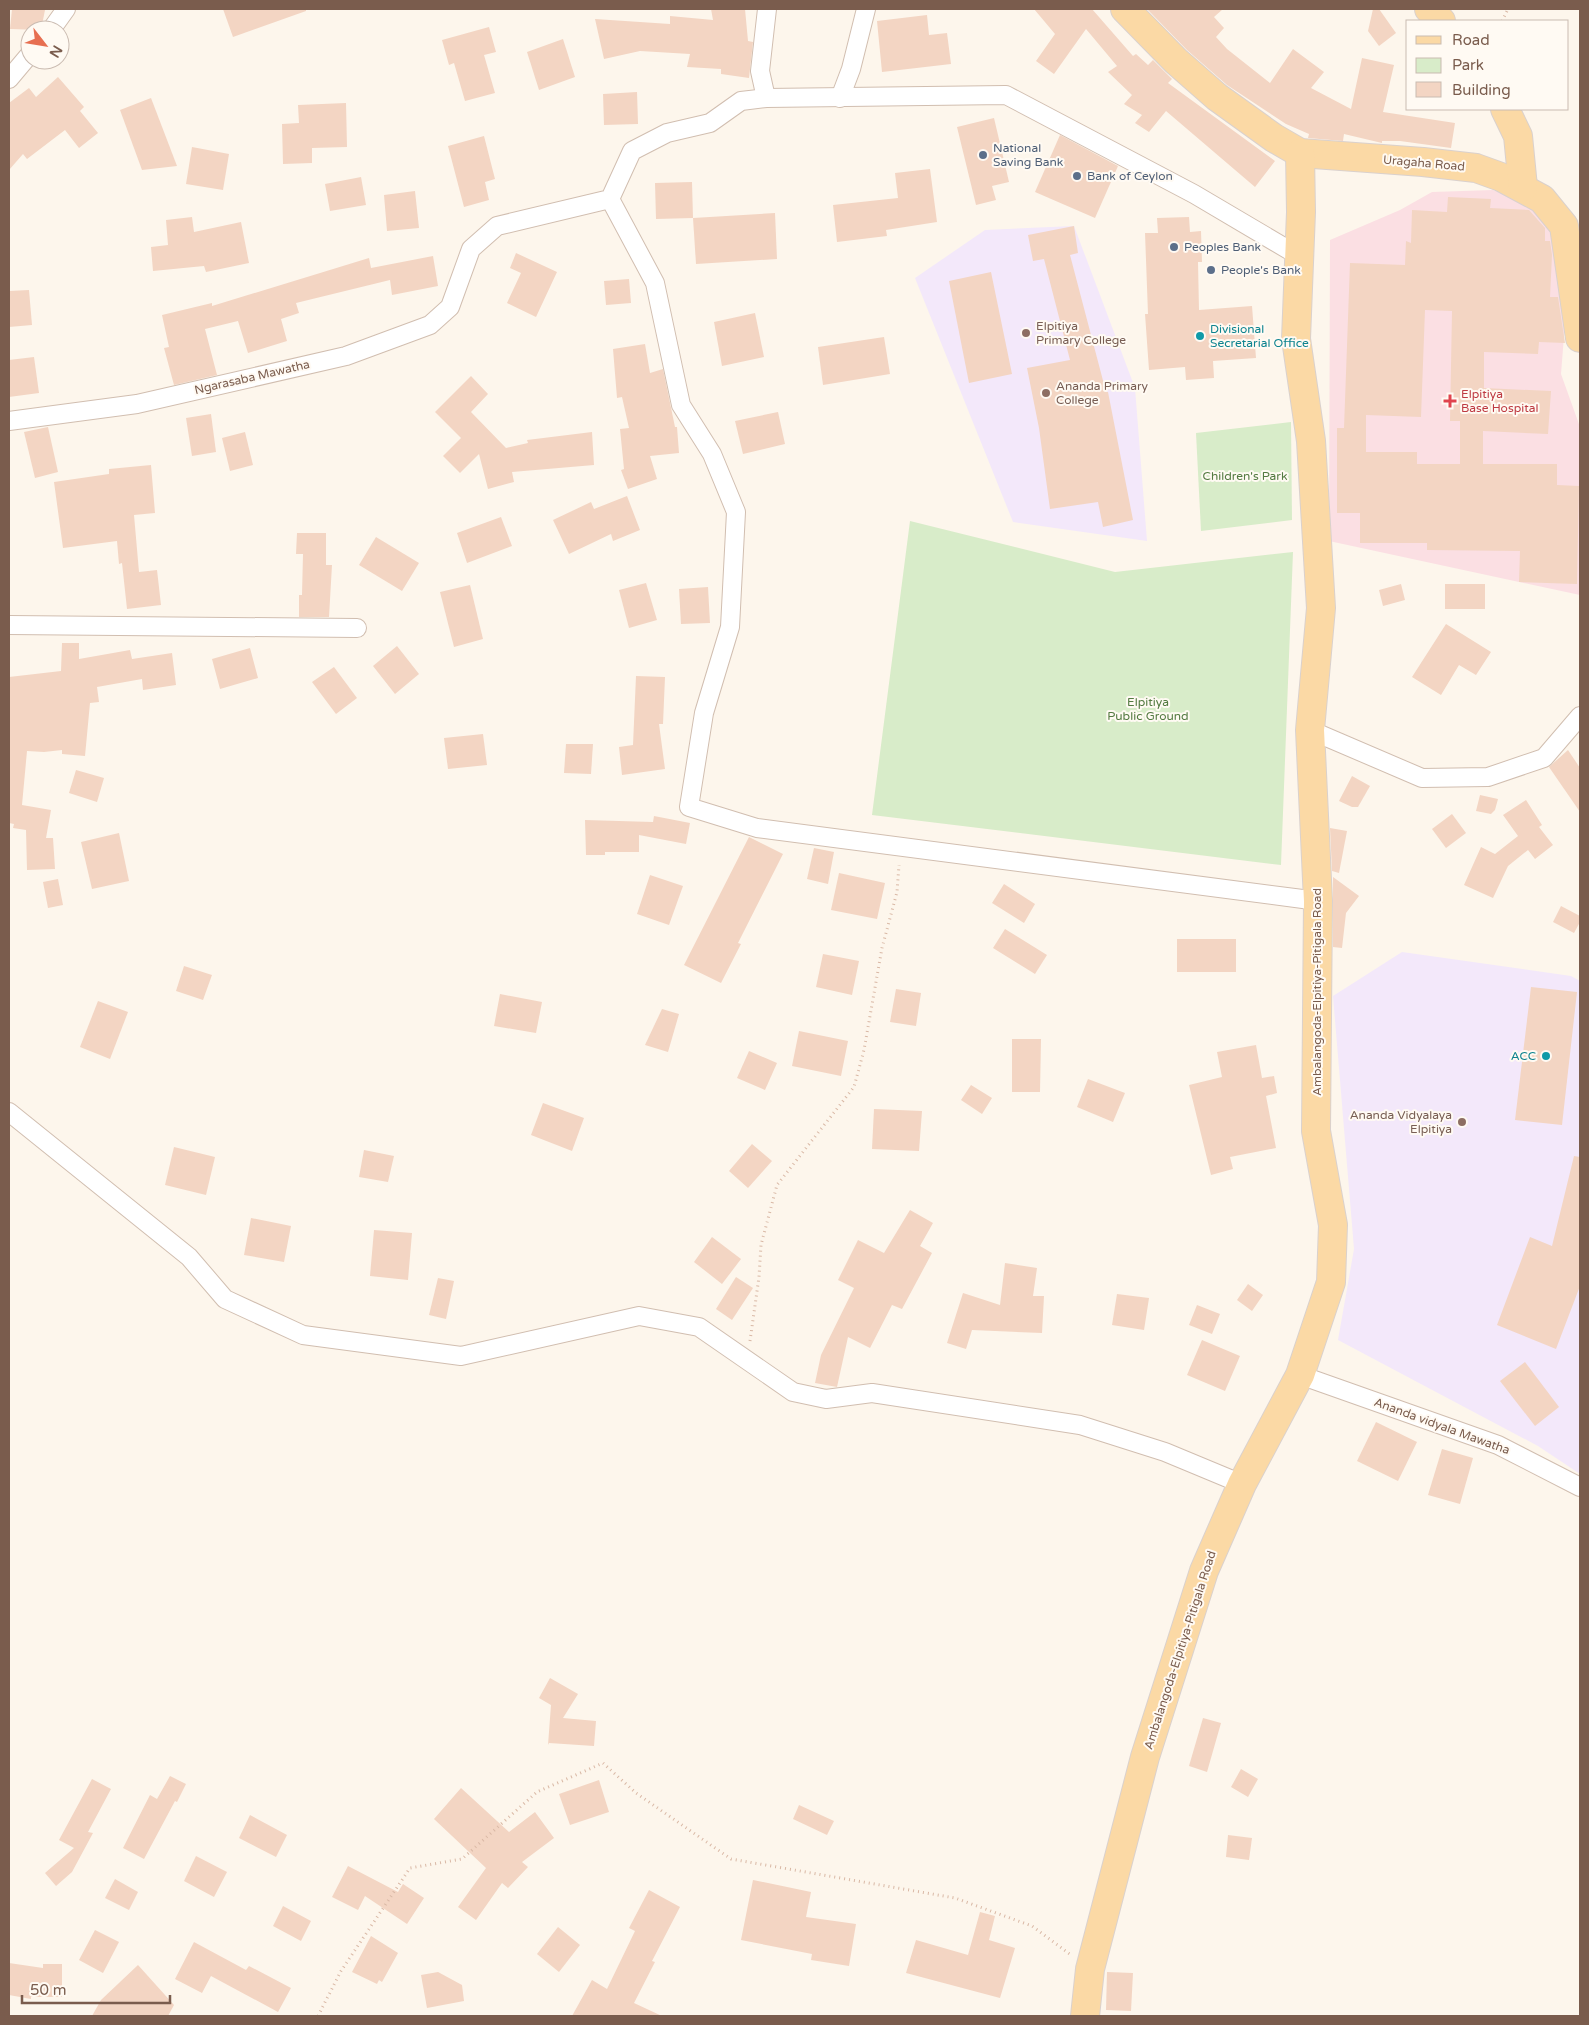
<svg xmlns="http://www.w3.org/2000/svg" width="1589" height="2025" viewBox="0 0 1589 2025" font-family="'Varela Round',sans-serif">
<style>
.education{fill:#f3e8fa}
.medical{fill:#fbdfe3}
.green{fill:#d8ecc9}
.building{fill:#f3d5c3;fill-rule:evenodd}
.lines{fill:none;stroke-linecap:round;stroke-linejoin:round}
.minor-casing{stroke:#d1beb0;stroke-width:20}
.primary-casing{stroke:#dad1cd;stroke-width:30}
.path{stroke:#d9b8a5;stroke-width:3;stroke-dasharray:1 4;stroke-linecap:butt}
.minor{stroke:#fff;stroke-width:18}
.primary{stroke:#fbd9a5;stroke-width:28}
.service-dot{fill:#5c6f8a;stroke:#fffaf3;stroke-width:2}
.education-dot{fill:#8d6e63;stroke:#fffaf3;stroke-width:2}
.culture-dot{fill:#0f9aa8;stroke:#fffaf3;stroke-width:2}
.health-dot{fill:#e0444e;stroke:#fffaf3;stroke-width:2}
.labels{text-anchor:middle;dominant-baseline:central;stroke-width:4;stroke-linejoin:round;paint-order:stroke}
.service-label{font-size:12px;fill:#4e5e75;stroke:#fffaf3;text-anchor:start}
.street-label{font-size:12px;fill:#7a5c4d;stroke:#fffaf3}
.education-label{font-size:12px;fill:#785e54;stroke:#fffaf3;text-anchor:start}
.culture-label{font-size:12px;fill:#0d838f;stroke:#fffaf3;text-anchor:start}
.health-label{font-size:12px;fill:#be3a42;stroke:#fffaf3;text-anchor:start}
.park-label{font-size:12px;fill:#537a41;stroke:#fffaf3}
</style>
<rect width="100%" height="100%" fill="#fdf6ec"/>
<g class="education">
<polygon points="1074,226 1135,388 1147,541 1013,522 915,278 985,230"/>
<polygon points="1402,952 1571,976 1580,981 1580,1474 1538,1446 1338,1340 1354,1249 1333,996"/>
</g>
<polygon class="medical" points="1493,190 1546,211 1567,298 1561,374 1580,427 1580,595 1329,541 1330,240 1400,210 1432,192"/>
<g class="green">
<polygon points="1291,422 1292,520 1201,531 1196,433"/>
<polygon points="910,521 1115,572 1293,552 1281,865 872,815"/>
</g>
<g class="building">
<polygon points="12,9 45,10 41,30 10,29"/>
<polygon points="223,9 306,9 306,11 233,37"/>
<polygon points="711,9 745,9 748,41 753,42 749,78 721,74 721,69 687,67 690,54 640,51 604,59 595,19 670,24 670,16 713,20"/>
<polygon points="1034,9 1092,9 1133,56 1136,54 1148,65 1153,60 1172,79 1168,83 1275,161 1255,187 1166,111 1149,132 1135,123 1142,115 1124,104 1132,95 1108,72 1117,66 1086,29 1054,74 1036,61 1055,34"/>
<polygon points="1147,9 1223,9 1214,17 1224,28 1216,37 1227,49 1270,83 1293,49 1324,72 1311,88 1351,109 1362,58 1394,65 1383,112 1455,123 1451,148 1400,141 1382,141 1382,143 1344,134 1343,141 1308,138 1309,134 1286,124 1227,85 1187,50"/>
<polygon points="1373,9 1379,9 1396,33 1379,46 1368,31"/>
<polygon points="927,15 929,35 947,33 951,64 882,72 877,21"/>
<polygon points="489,27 496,52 484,55 495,93 465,101 454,63 449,65 442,40"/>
<polygon points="563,39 575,77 539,90 527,52"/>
<polygon points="58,77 84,107 80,111 98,133 79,148 65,130 27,159 23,154 9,170 9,103 29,88 36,97"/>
<polygon points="637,92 638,124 604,125 603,94"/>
<polygon points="151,98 177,166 142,170 120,110"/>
<polygon points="346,103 347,147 312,148 312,163 283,164 282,124 299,123 298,105"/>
<polygon points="994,118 1009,182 992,186 996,200 976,205 957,127"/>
<polygon points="1060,135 1118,166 1095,218 1035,192"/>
<polygon points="484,136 495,179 485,182 489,200 464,207 448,146"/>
<polygon points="192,147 229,154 223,190 186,184"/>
<polygon points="930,169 937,222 886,230 887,236 837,242 833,205 898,198 895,173"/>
<polygon points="361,177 366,205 330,211 325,184"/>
<polygon points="692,182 693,218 656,219 655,183"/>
<polygon points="415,191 419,228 387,231 384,195"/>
<path d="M1448 197 1491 199 1490 208 1529 210 1545 228V241H1550L1552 255 1550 297H1558L1565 343 1539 342 1538 354 1484 352V388L1551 391 1548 434 1483 431V464H1557V485L1579 486 1577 584 1519 582 1520 551 1427 550V543H1360V513H1337V428H1344L1350 263 1405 265 1406 241 1411 243 1412 210 1447 212ZM1425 310 1452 311 1450 421H1460V464H1417V452H1366V415L1421 417Z"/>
<polygon points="775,213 777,259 696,264 693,218"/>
<polygon points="192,217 194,232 241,222 249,263 206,272 204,266 153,271 151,247 168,245 166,220"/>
<polygon points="1189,217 1190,232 1201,231 1202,262 1198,262 1199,310 1252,306 1256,358 1213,361 1214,378 1186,380 1185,367 1149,370 1145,314 1148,314 1145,233 1158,233 1157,218"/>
<polygon points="1074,226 1078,253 1070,255 1106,392 1108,392 1133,520 1103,527 1098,502 1050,509 1039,428 1027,368 1070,360 1044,259 1033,261 1028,235"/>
<polygon points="516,253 557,272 536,317 507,303 521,273 510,268"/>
<polygon points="433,256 438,286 392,295 390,280 296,303 299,313 281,319 287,341 248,353 238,321 205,329 217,375 174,385 164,348 169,347 162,315 212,303 212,306 369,258 371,268"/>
<polygon points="991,272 1012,374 969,383 949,281"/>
<polygon points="629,279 631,303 606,305 604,281"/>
<polygon points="29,290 32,325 9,327 9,291"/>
<polygon points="755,313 764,357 722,366 714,322"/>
<polygon points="884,337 890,374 823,385 818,347"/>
<polygon points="645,344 650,373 663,369 675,427 677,427 679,453 650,456 657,479 628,489 621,470 624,469 620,429 629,428 622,397 617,398 613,349"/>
<polygon points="34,357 39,393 9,397 9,360"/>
<polygon points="471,376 488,394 471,412 506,448 528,443 527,440 592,432 594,465 512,472 514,482 488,489 479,454 460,473 443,456 461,438 435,412"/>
<polygon points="778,412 785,444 743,454 735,421"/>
<polygon points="211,414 216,452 192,456 186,418"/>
<polygon points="48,427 58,472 35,478 24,432"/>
<polygon points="245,432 253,465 230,471 222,438"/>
<polygon points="151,465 155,513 134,515 139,572 157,570 161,605 127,609 122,563 119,564 117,541 63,548 54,482 109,474 109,469"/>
<polygon points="627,496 640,530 613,541 611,534 569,554 553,520 591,502 594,509"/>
<polygon points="501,517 512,546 467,563 457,533"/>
<polygon points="297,533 326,533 326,565 332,565 329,617 299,617 299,595 302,595 303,554 296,554"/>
<polygon points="376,537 419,563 402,591 359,565"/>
<polygon points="646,583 657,620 629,628 619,590"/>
<polygon points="1401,584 1405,600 1383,606 1379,590"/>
<rect x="1445" y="584" width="40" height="25"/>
<polygon points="470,585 483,639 454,647 440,592"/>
<polygon points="708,587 710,623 681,624 679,589"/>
<polygon points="1446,624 1491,652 1476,675 1459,665 1441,695 1412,677"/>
<polygon points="62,643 79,643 79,659 130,650 132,659 172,653 176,685 143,690 142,679 97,687 99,702 90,703 85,756 62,754 62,750 44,752 27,751 22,805 51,810 46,838 53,838 55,869 27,870 26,830 13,828 14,824 9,823 9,677 61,671"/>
<polygon points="397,646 419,674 395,694 373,666"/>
<polygon points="250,648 258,678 220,689 212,659"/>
<polygon points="334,667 357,698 336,714 312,682"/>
<polygon points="636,676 665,677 663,724 659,724 665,769 622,775 619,747 633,745"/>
<polygon points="483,734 487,765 448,769 444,738"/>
<polygon points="566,744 593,744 591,774 564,773"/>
<polygon points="1568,750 1580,768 1580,812 1549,767"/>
<polygon points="76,770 104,778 97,802 69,793"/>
<polygon points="1352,776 1370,786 1358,807 1352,807 1339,801"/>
<polygon points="1480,795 1498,799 1495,810 1491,814 1476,811"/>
<polygon points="1526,800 1542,825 1539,827 1553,845 1535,859 1528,850 1508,866 1493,898 1464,885 1481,847 1495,854 1518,836 1503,815"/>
<polygon points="1452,814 1466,833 1446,848 1432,829"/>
<polygon points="654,816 690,823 686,844 639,835 639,852 605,852 605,855 586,855 585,820 653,822"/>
<polygon points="1330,828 1347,831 1339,873 1332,871"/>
<polygon points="119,833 129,881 92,889 81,842"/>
<polygon points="749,837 783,854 738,943 741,944 721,983 684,965"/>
<polygon points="814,848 834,852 828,884 807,879"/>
<polygon points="839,873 885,883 877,919 831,910"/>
<polygon points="650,875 683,886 669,925 637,914"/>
<polygon points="1333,877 1359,896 1346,913 1342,948 1333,947"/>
<polygon points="58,879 63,905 48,908 43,882"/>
<polygon points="1004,884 1035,904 1024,923 992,903"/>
<polygon points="1561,906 1580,916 1580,922 1574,933 1553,922"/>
<polygon points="1005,929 1047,955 1035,974 993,948"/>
<rect x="1177" y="939" width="59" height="33"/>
<polygon points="823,954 859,961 852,995 816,987"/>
<polygon points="184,966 212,975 203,1000 176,991"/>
<polygon points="1531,987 1577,992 1562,1125 1515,1120"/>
<polygon points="896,989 921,993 916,1026 890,1022"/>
<polygon points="500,994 542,1002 536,1033 494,1026"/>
<polygon points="98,1001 128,1012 110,1059 80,1047"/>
<polygon points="662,1009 679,1014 668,1052 645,1045"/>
<polygon points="799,1031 848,1041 841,1076 792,1066"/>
<polygon points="1012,1039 1041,1039 1040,1092 1012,1092"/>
<polygon points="1256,1045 1262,1078 1274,1076 1277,1093 1266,1096 1276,1148 1230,1157 1233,1169 1211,1175 1189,1085 1222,1077 1217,1052"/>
<polygon points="749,1051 777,1063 765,1090 737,1078"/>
<polygon points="1088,1079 1125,1093 1113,1122 1077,1107"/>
<polygon points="971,1085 992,1098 982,1114 961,1100"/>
<polygon points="543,1103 584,1118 572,1151 531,1135"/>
<polygon points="874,1109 922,1111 919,1151 872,1149"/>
<polygon points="752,1144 772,1161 748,1188 729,1171"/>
<polygon points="174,1147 215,1157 206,1195 165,1185"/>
<polygon points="364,1150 394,1156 388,1182 359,1177"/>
<polygon points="1574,1156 1580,1157 1580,1286 1556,1349 1497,1325 1530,1237 1552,1246"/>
<polygon points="910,1210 933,1223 920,1246 932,1253 902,1309 892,1305 870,1348 848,1337 837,1387 815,1383 821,1355 854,1288 838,1280 858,1240 884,1253"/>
<polygon points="251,1218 291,1226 284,1262 244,1255"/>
<polygon points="374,1230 412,1233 408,1280 370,1276"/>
<polygon points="712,1237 741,1259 722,1284 694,1262"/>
<polygon points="1005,1263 1037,1268 1033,1296 1044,1296 1042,1333 972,1330 966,1349 947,1343 963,1293 1000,1305"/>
<polygon points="736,1277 753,1288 732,1320 716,1309"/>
<polygon points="438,1278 454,1281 446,1319 429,1315"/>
<polygon points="1248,1284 1263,1295 1252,1311 1237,1300"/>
<polygon points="1117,1294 1149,1298 1144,1330 1112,1325"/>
<polygon points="1197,1305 1220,1314 1212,1334 1189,1325"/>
<polygon points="1202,1340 1240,1356 1225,1391 1187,1375"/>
<polygon points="1525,1362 1559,1407 1535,1426 1500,1381"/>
<polygon points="1376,1422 1417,1442 1398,1481 1357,1461"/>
<polygon points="1442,1449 1473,1458 1460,1504 1428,1495"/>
<polygon points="550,1678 578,1694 563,1718 596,1721 594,1746 549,1743 548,1745 551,1705 539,1698"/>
<polygon points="1203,1718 1221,1723 1207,1772 1189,1766"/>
<polygon points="1241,1769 1258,1779 1248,1797 1231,1787"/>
<polygon points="170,1776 186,1784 177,1802 175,1801 144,1859 123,1848 150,1795 157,1799"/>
<polygon points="92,1779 111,1789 88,1832 93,1833 72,1872 56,1886 45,1873 74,1848 59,1840"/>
<polygon points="599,1780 609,1812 570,1825 559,1794"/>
<polygon points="461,1788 509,1832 535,1812 554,1838 522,1862 528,1867 508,1888 502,1883 476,1920 458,1907 486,1868 434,1819"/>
<polygon points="799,1805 834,1821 827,1835 793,1819"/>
<polygon points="250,1815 287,1835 276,1857 239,1838"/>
<polygon points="1228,1835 1252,1838 1249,1860 1226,1857"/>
<polygon points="196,1856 227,1872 214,1897 184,1881"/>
<polygon points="348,1866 398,1892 403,1884 424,1898 407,1924 365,1896 358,1910 332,1897"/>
<polygon points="115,1879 138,1892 129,1910 105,1898"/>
<polygon points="753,1880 811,1892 806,1917 856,1924 849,1966 811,1960 812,1954 741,1940"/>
<polygon points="649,1890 680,1907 652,1961 655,1962 634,2003 662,2016 572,2016 592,1980 607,1989 635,1931 629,1928"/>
<polygon points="283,1906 311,1921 301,1941 273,1926"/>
<polygon points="980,1912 995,1916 989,1940 1015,1948 1000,1998 906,1973 916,1940 968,1955"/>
<polygon points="558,1927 580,1945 559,1972 537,1954"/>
<polygon points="95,1930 119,1942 103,1973 79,1960"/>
<polygon points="371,1936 398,1953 382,1982 379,1980 377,1984 352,1972"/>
<polygon points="194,1942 246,1970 249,1966 291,1988 278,2012 211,1976 202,1993 175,1979"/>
<polygon points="9,1963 43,1968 43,1964 62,1964 62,1997 31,1997 31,1999 9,1995"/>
<polygon points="138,1965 174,2005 168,2016 92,2016 101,2000"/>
<polygon points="438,1972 462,1985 464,2001 427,2008 421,1975"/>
<polygon points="1107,1972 1133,1973 1131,2011 1106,2010"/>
</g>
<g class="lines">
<defs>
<g id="minor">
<polyline points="51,30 66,9"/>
<polyline points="9,79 30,54"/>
<polyline points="766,98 760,71 767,9"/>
<polyline points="840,98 851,69 866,9"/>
<polyline points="610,199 655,283 681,405 712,454 736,512 730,627 704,713 689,807 757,828 1318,901"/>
<polyline points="9,421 137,404 346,356 430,325 450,307 471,249 497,226 610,199 632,151 667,133 710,123 741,101 766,98 1006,95 1194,194 1299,256"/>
<polyline points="9,625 357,628"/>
<polyline points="1310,730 1422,778 1488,777 1544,758 1580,716"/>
<polyline points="9,1112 189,1257 225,1299 303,1335 461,1356 639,1316 699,1327 793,1392 826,1399 872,1393 1080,1425 1165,1452 1242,1484"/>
<polyline points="1300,1375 1498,1445 1580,1487"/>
</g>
<g id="primary">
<polyline points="1125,9 1176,61 1217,97 1274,138 1300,153 1423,162 1476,168 1501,177 1542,199 1564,226 1580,338"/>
<polyline points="1429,9 1441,21"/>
<polyline points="1505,109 1518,136 1523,187"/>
<polyline points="1085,2016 1090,1969 1145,1757 1204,1571 1242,1484 1300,1375 1331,1282 1333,1225 1316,1131 1318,901 1310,730 1321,608 1311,441 1296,339 1301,212 1300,153"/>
</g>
</defs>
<use href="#minor" class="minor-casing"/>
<use href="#primary" class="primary-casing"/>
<g class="path">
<polyline points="1502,21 1508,9"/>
<polyline points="750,1341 759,1277 761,1245 777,1185 854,1087 864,1050 882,948 897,892 899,865"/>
<polyline points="318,2016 341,1971 410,1868 462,1859 537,1792 603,1763 636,1793 731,1859 955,1898 1032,1926 1071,1955"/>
</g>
<use href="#minor" class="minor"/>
<use href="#primary" class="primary"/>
</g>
<g class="service-dot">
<circle cx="983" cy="155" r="5"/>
<circle cx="1077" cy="176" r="5"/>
<circle cx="1174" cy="247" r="5"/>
<circle cx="1211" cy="270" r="5"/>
</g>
<g class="education-dot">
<circle cx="1026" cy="333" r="5"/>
<circle cx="1046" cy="393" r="5"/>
<circle cx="1462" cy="1122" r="5"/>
</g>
<g class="culture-dot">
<circle cx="1200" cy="336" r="5"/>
<circle cx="1546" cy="1056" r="5"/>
</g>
<path class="health-dot" d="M1447.5 393.5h5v5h5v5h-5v5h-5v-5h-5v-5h5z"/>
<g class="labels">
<g class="service-label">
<text x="993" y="148">National<tspan x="993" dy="14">Saving Bank</tspan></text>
<text x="1087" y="176">Bank of Ceylon</text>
<text x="1184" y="247">Peoples Bank</text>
<text x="1221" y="270">People's Bank</text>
</g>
<g class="street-label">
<text transform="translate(1424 163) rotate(5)">Uragaha Road</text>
<text transform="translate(252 377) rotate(-13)">Ngarasaba Mawatha</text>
<text transform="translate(1317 992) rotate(-90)">Ambalangoda-Elpitiya-Pitigala Road</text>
<text transform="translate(1442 1426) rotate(20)">Ananda vidyala Mawatha</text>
<text transform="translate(1180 1650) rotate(-72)">Ambalangoda-Elpitiya-Pitigala Road</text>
</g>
<g class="education-label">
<text x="1036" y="326">Elpitiya<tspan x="1036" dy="14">Primary College</tspan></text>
<text x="1056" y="386">Ananda Primary<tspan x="1056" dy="14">College</tspan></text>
<text x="1452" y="1115" text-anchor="end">Ananda Vidyalaya<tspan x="1452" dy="14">Elpitiya</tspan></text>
</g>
<g class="culture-label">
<text x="1210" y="329">Divisional<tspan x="1210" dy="14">Secretarial Office</tspan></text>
<text x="1536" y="1056" text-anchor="end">ACC</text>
</g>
<g class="health-label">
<text x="1461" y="394">Elpitiya<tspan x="1461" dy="14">Base Hospital</tspan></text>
</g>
<g class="park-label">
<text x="1245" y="476">Children's Park</text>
<text x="1148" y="702">Elpitiya<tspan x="1148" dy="14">Public Ground</tspan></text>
</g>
</g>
<rect width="1589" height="2025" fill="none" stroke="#7a5c4d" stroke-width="20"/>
<rect x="1406" y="20" width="162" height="90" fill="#fffaf3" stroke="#cabbb1"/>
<rect x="1416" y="36" width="25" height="8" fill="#fbd9a5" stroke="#cabbb1"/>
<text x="1452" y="45" font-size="15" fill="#7a5c4d">Road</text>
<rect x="1416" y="58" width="25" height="15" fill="#d8ecc9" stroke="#cabbb1"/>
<text x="1452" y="70" font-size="15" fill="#7a5c4d">Park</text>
<rect x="1416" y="82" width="25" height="15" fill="#f3d5c3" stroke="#cabbb1"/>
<text x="1452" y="95" font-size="15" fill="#7a5c4d">Building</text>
<g transform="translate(45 45) rotate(121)"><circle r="24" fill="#fffaf3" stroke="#cabbb1"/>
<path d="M0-4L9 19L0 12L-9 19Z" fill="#e76f51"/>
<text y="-8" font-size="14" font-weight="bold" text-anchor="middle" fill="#7a5c4d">N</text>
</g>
<path d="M22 1995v8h148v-8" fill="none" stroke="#7a5c4d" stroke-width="2.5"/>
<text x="30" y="1995" font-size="15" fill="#7a5c4d" stroke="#fffaf3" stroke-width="4" paint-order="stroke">50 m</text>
</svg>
